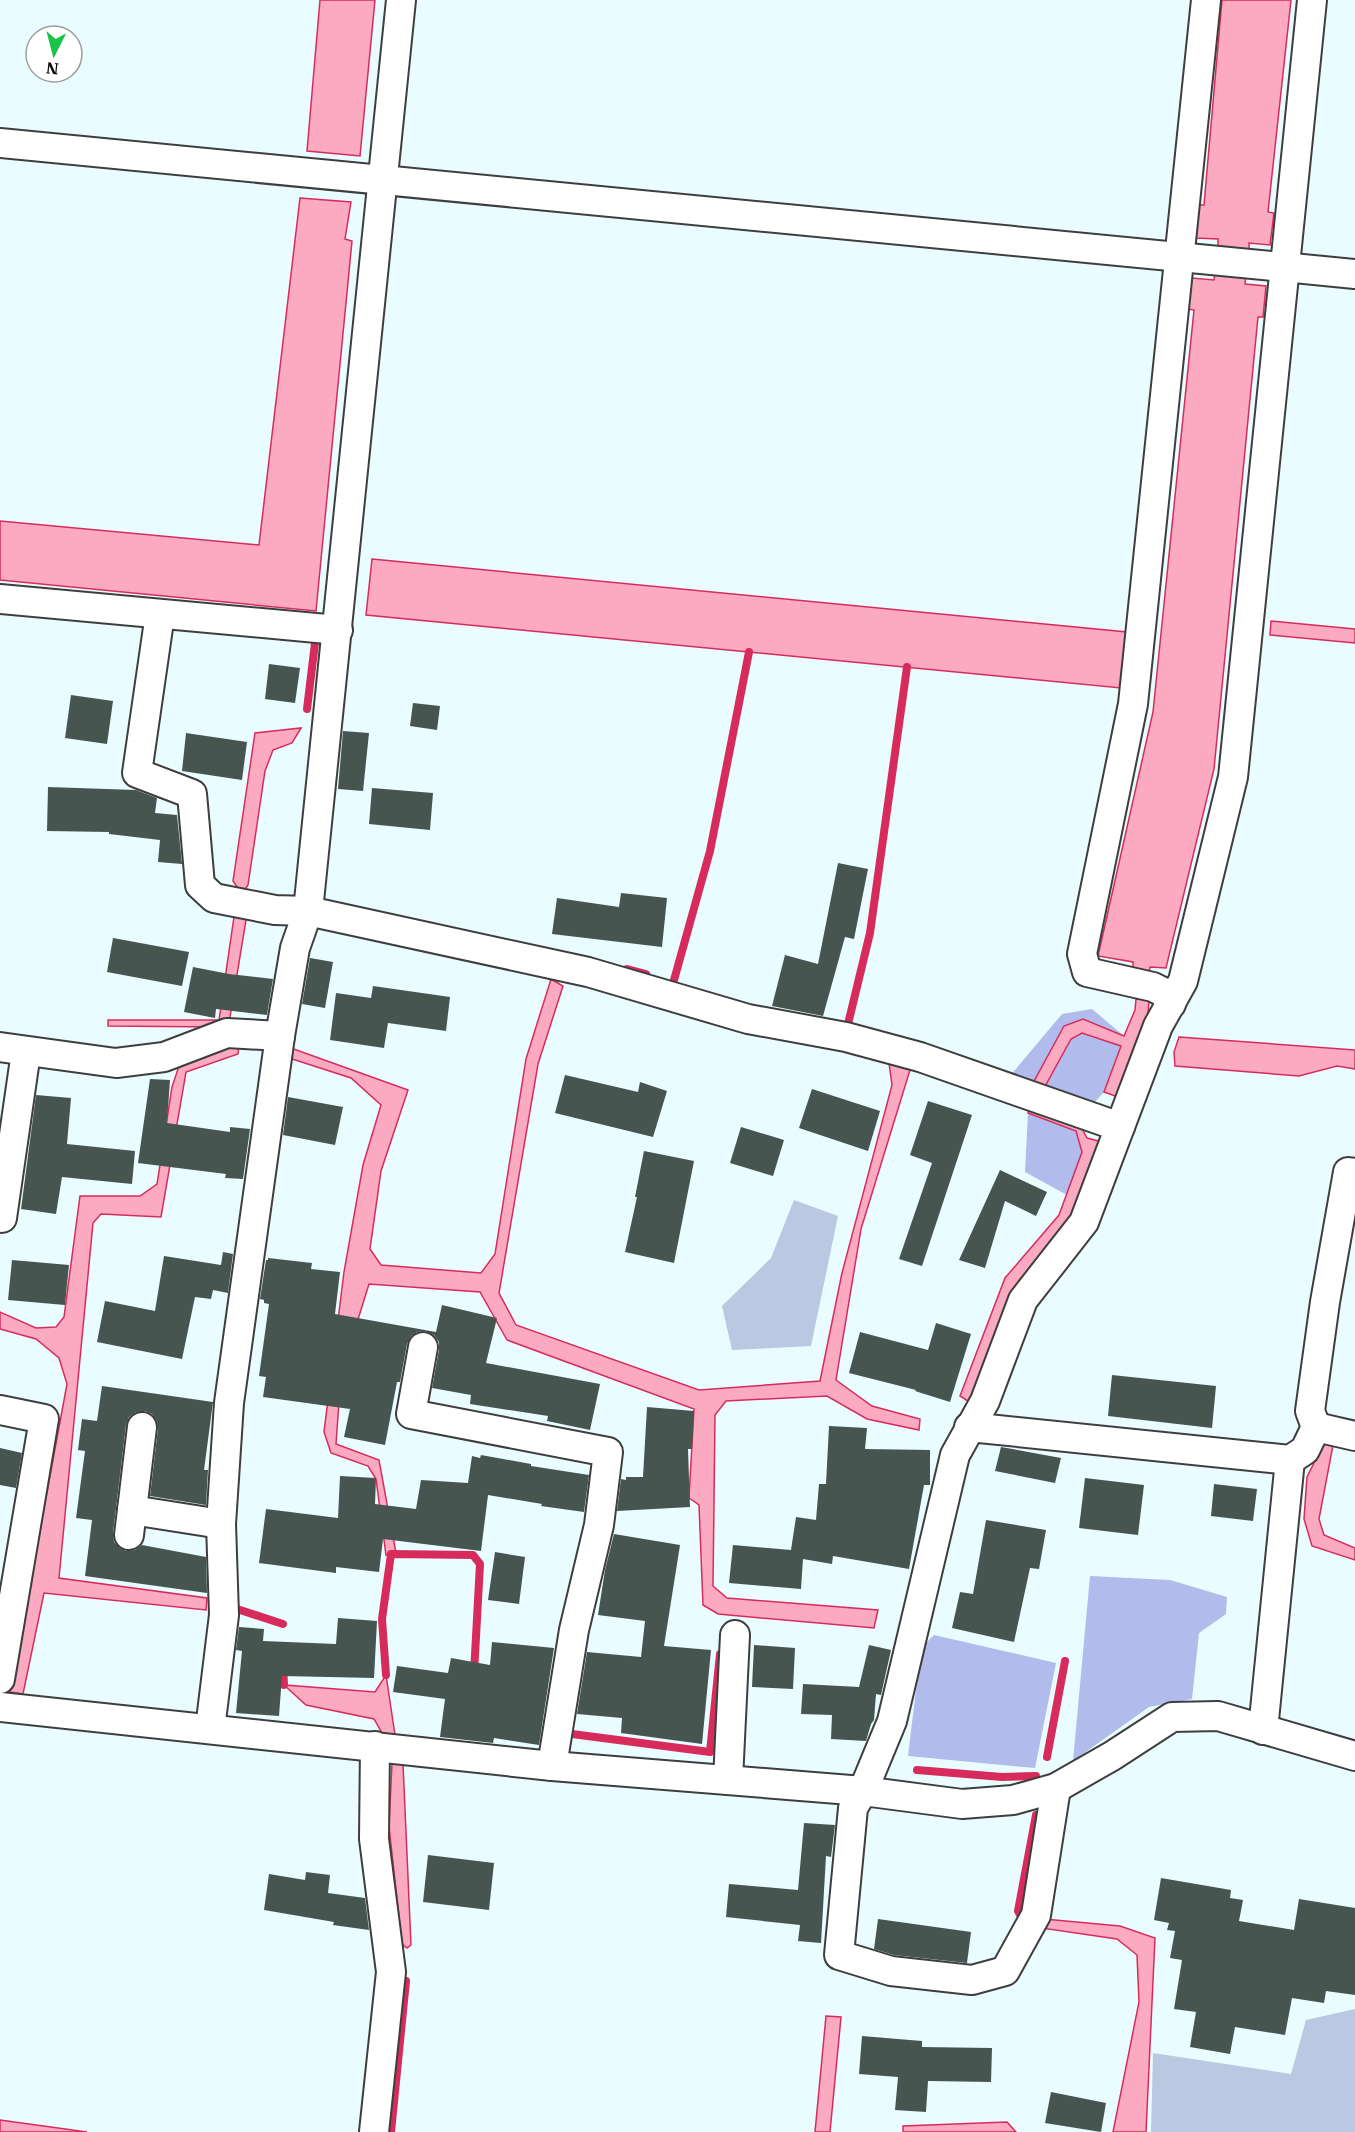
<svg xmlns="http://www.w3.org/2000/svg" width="1355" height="2132" viewBox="0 0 1355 2132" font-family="'IBM Plex Serif',serif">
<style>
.green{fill:#b1bcec}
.cemetery{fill:#bac8e2}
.water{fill:#fbaac2;stroke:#d72c5b;stroke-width:1.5}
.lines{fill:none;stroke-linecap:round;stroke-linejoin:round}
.stream{stroke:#d72c5b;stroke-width:8}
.building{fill:#475551}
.minor-casing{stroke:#3e3e3e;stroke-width:32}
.minor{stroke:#fff;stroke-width:28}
</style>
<rect width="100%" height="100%" fill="#e9fcff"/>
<g class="green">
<polygon points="1092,1009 1124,1036 1104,1092 1078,1121 1076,1131 1082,1152 1067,1195 1025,1172 1028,1113 1032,1085 1010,1076 1062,1014"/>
<polygon points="1090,1576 1170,1580 1227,1597 1226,1614 1199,1633 1192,1699 1149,1707 1073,1761"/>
<polygon points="934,1635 1056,1663 1035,1768 908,1756 921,1648"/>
</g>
<g class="cemetery">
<polygon points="794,1200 838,1216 811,1346 732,1350 722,1306 771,1258"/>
<polygon points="1355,2009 1355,2132 1151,2132 1153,2053 1291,2074 1306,2020"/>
</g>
<g class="water">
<polygon points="320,0 375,0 360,156 307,151"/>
<polygon points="1222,0 1291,0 1268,212 1274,213 1270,245 1249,243 1249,250 1218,246 1218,239 1196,238 1199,205 1204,205"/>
<polygon points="300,198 351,202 345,239 352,241 316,611 0,580 0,521 259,545"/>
<polygon points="1215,272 1246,275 1245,284 1266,286 1263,317 1258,317 1214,769 1166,968 1150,967 1149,973 1133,970 1133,962 1098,956 1153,712 1194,310 1188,309 1192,278 1214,280"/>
<polygon points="372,559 1127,632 1121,688 366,615"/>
<polygon points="1271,621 1355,629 1355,643 1270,635"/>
<polygon points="301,728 292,743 273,750 265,771 248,885 242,894 233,881 255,733"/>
<polygon points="240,916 246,920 229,1023 220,1027 108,1026 108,1020 219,1020 234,917"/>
<polygon points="551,979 563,986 538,1064 499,1293 516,1325 699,1390 820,1381 842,1273 892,1085 889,1063 910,1070 861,1229 836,1380 872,1406 920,1419 919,1430 867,1419 827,1396 726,1401 715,1415 713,1586 727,1598 878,1610 874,1628 718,1614 703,1605 699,1505 689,1498 694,1409 507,1340 480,1292 369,1284 341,1374 336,1444 379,1460 396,1553 386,1555 376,1479 368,1466 331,1453 324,1432 344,1272 363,1165 381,1105 351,1078 289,1058 291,1048 408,1090 381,1171 370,1249 381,1265 481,1273 495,1254 526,1059"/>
<polygon points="1136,999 1149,1000 1148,1015 1118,1097 1104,1092 1121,1046 1082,1033 1071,1039 1043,1090 1032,1085 1064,1026 1083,1019 1124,1036 1135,1010"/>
<polygon points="1179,1037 1355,1050 1355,1069 1337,1066 1299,1076 1175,1066 1174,1052"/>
<polygon points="239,1044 238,1054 186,1072 161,1217 101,1214 93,1223 59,1578 207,1598 206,1610 44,1593 23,1694 10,1692 67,1384 59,1358 36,1339 0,1329 0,1312 36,1328 56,1327 64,1317 80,1196 140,1196 157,1184 172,1087 181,1060"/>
<polygon points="1029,1103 1078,1121 1087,1138 1099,1141 1069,1222 1014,1288 971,1403 960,1396 1005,1278 1059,1215 1082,1152 1076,1131 1028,1113"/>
<polygon points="1326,1439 1334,1440 1319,1519 1324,1535 1355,1548 1355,1560 1312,1546 1304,1519 1307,1477"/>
<polygon points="386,1675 395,1735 382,1733 374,1719 306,1705 284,1685 375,1692"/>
<polygon points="392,1763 403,1764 411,1945 407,1948 402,1944 389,1827"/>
<polygon points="1044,1919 1120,1926 1155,1938 1146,2132 1113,2132 1139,2002 1137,1955 1117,1939 1041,1928"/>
<polygon points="826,2016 841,2017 830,2132 815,2132"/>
<polygon points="0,2120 87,2132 0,2132"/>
<polygon points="1007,2122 1016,2132 903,2132 903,2126"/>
</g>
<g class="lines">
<g class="stream">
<polyline points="307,709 315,643"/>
<polyline points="627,969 646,974"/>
<polyline points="674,980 710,851 749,652"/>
<polyline points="848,1024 870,933 907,667"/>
<polyline points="237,1609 283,1624"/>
<polyline points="283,1665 284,1685"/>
<polyline points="386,1675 382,1619 391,1554 473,1555 480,1564 474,1673"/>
<polyline points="572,1734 710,1752 720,1654"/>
<polyline points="1047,1757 1065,1661"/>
<polyline points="917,1770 1002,1777 1036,1776"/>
<polyline points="1022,1918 1018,1911 1036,1815"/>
<polyline points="391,2132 406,1981"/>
</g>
</g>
<g class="building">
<polygon points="269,664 300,668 295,703 265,699"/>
<polygon points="71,695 113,701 107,744 65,738"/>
<polygon points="413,703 440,706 437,730 410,726"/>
<polygon points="343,731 369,733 363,791 338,789"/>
<polygon points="186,733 247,742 242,780 182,771"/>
<polygon points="48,787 136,790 157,798 155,813 177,815 182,864 158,862 160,840 109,834 109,832 47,831"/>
<polygon points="372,788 433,793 430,830 369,824"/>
<polygon points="838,863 868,869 854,939 845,937 823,1016 772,1006 785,955 818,964"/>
<polygon points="621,893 667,898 662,947 552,934 557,898 619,907"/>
<polygon points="113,938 189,952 182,986 107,972"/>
<polygon points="310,958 333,962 325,1008 302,1004"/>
<polygon points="193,967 229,974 273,979 267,1015 216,1009 215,1018 184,1012"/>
<polygon points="373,986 450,997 446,1031 388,1023 384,1048 330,1040 336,993 371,998"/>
<polygon points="565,1075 638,1092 640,1082 667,1091 653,1137 555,1113"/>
<polygon points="150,1079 170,1080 167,1123 230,1132 230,1127 250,1129 243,1179 225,1178 226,1174 138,1163"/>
<polygon points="812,1089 880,1111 868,1151 799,1128"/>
<polygon points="36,1095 71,1098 67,1144 135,1151 132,1184 62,1177 56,1214 21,1209"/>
<polygon points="288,1097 343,1107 335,1145 283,1135"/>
<polygon points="928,1101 972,1115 922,1266 899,1259 932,1163 910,1155"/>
<polygon points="741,1127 784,1140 773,1176 730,1163"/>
<polygon points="644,1151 694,1161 674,1263 625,1252 637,1197 635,1197"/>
<polygon points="1000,1170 1047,1192 1036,1216 1005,1201 985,1268 959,1260"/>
<polygon points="223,1252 233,1254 228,1293 213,1290 211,1299 195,1297 182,1359 97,1342 105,1301 155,1311 164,1256 221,1265"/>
<polygon points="268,1258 312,1263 311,1269 340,1272 335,1314 436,1332 442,1305 497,1318 486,1363 600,1384 590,1430 547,1421 548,1416 470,1404 471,1395 432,1388 439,1350 439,1342 434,1335 425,1331 417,1332 411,1336 407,1344 400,1382 397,1382 385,1445 344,1437 350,1409 263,1397 266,1377 259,1376 269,1304 264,1303 264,1300 260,1299 266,1260 268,1260"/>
<polygon points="12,1260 69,1265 65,1305 8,1300"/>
<polygon points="936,1323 971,1334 950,1402 915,1391 916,1390 849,1373 860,1332 928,1350"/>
<polygon points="1112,1375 1216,1386 1212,1428 1108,1416"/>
<polygon points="102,1386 213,1402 204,1470 208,1470 206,1505 150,1496 158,1429 157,1421 152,1414 145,1411 136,1412 129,1417 126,1425 113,1533 114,1542 120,1548 126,1551 135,1550 142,1545 206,1557 207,1593 85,1576 92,1520 76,1518 85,1451 78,1450 82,1419 97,1421"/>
<polygon points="647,1407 694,1411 692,1449 688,1449 690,1507 617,1511 621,1479 626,1480 626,1477 643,1477"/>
<polygon points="829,1426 867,1428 865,1449 930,1450 930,1485 924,1485 909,1569 833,1556 832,1564 803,1559 801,1589 729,1583 733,1545 791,1550 796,1517 816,1520 819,1484 826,1484"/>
<polygon points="1001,1447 1061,1458 1055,1483 995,1471"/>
<polygon points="0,1448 22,1453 16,1488 0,1485"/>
<polygon points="481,1455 531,1464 531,1466 589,1475 584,1512 541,1506 542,1504 488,1495 481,1551 383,1539 379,1572 336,1567 336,1573 259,1563 266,1509 338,1518 340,1476 376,1478 375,1504 416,1509 421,1480 468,1483 472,1456 480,1458"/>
<polygon points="1085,1478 1144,1485 1138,1535 1079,1528"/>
<polygon points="1214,1484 1257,1489 1253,1521 1211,1516"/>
<polygon points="986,1520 1046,1530 1039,1569 1030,1568 1014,1642 952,1628 960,1592 973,1594"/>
<polygon points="614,1534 680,1545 664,1646 711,1650 702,1744 621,1733 622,1718 577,1714 587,1652 641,1657 645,1621 598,1615 605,1570"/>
<polygon points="495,1552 525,1557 519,1604 488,1600"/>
<polygon points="338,1618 377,1621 374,1678 282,1676 279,1716 236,1713 242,1651 236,1650 239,1627 264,1629 263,1641 336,1644"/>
<polygon points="492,1642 554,1648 539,1745 494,1738 493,1743 440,1737 445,1699 393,1692 397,1666 448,1673 451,1658 490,1665"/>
<polygon points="754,1645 795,1648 793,1689 752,1687"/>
<polygon points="869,1645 891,1650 881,1695 876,1694 874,1720 871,1724 866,1741 831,1739 832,1715 801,1714 803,1684 859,1687"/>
<polygon points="804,1823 835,1825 831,1857 826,1856 821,1943 798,1941 800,1925 726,1917 729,1884 798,1890"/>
<polygon points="428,1855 494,1863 489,1910 423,1902"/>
<polygon points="306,1872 330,1875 328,1893 365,1898 369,1930 333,1925 334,1922 264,1910 269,1874 305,1880"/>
<polygon points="1161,1878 1231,1890 1230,1898 1243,1900 1239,1921 1294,1930 1299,1899 1355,1908 1355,1995 1326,1991 1324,2003 1292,1998 1285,2035 1235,2027 1230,2054 1190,2047 1196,2012 1174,2009 1182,1960 1170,1958 1175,1931 1167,1930 1169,1923 1154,1920"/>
<polygon points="878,1919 971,1932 967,1963 894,1955 874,1949"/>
<polygon points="862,2036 922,2041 922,2047 992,2048 991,2082 928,2081 926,2112 895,2110 898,2077 859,2074"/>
<polygon points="1051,2092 1106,2103 1101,2132 1045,2123"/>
</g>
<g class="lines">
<defs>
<g id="minor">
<polyline points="0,143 1355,274"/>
<polyline points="0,599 338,630"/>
<polyline points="160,614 137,773 192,794 200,885 214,898 275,910 308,911 588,972 748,1019 846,1037 920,1057 1120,1127"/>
<polyline points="1171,1004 1163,992 1153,987 1087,972 1082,954 1133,704 1206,0"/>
<polyline points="0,1047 116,1063 164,1057 227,1033 280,1036"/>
<polyline points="2,1218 26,1052"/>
<polyline points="423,1347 411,1414 608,1452 599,1525 574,1630 552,1766"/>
<polyline points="0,1410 44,1419 0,1679"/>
<polyline points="969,1427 1290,1460 1305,1450 1316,1427 1355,1436"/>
<polyline points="1316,1427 1310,1411 1325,1302 1348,1172 1355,1173"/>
<polyline points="132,1510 221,1524"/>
<polyline points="129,1535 142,1427"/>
<polyline points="0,1707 552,1766 863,1791 962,1804 1013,1800 1056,1788 1112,1756 1172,1717 1218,1716 1355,1756"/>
<polyline points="210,1729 224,1615 221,1524 229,1403 280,1036 295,948 308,911 401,0"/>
<polyline points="1263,1730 1290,1460"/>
<polyline points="728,1780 735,1635"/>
<polyline points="1056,1788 1036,1915 1005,1971 972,1980 891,1971 839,1955 853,1808 863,1791 892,1721 955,1455 985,1401 1023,1300 1084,1222 1158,1026 1183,981 1233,777 1312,0"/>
<polyline points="374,2132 391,1972 374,1839 375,1746"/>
</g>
</defs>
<use href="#minor" class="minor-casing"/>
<use href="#minor" class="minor"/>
</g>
<g transform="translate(54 54) rotate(186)"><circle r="28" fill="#ffffff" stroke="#9d9d9d" stroke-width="1.5"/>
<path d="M0-4.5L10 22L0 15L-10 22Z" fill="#1ac449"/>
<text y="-9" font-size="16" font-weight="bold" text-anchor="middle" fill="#0b0b0b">N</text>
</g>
</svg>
